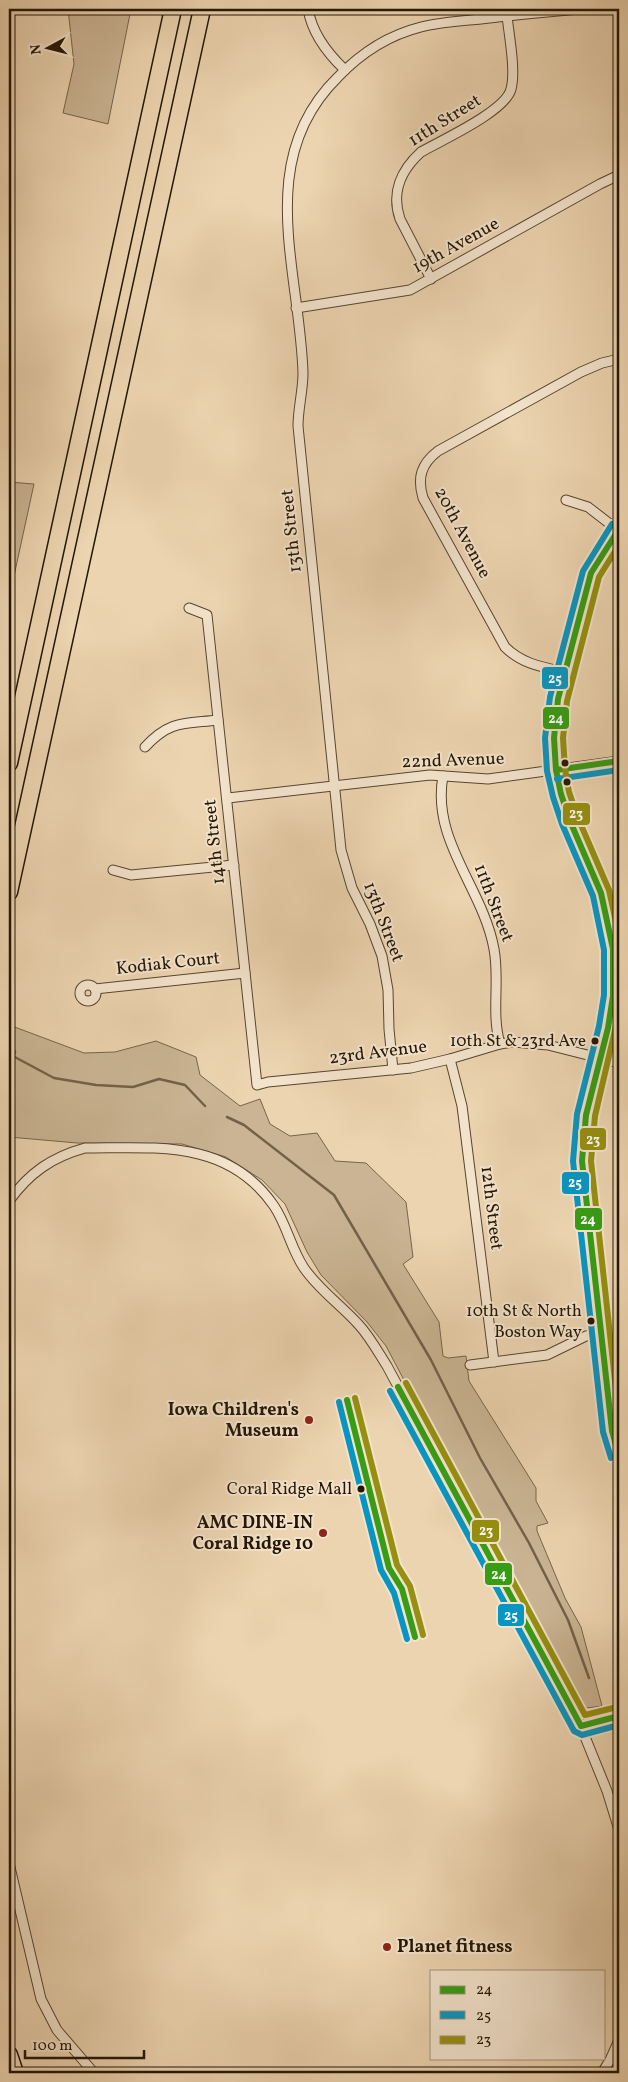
<svg xmlns="http://www.w3.org/2000/svg" width="628" height="2082" viewBox="0 0 628 2082" font-family="Vollkorn,serif">
<style>
.green{fill:#cab493;stroke:#76654c}
.lines{fill:none;stroke-linecap:round;stroke-linejoin:round}
.stream{stroke:#736148;stroke-width:2.5}
.street-casing{stroke:#55462f;stroke-width:11}
.highway-casing{stroke:#231604;stroke-width:19}
.street{stroke:#f3e3cc;stroke-width:9}
.highway{stroke:#ecd4b0;stroke-width:16}
.bus-1-casing{stroke:#f3e3cc;stroke-width:10}
.bus-2-casing{stroke:#f3e3cc;stroke-width:10}
.bus-3-casing{stroke:#f3e3cc;stroke-width:10}
.bus-1{stroke:#369d14;stroke-width:6}
.bus-2{stroke:#0796c2;stroke-width:6}
.bus-3{stroke:#968f0f;stroke-width:6}
.bus-dot{fill:#231604;stroke:#f3e3cc;stroke-width:2}
.poi-dot{fill:#8f2418;stroke:#f3e3cc;stroke-width:2}
.labels{text-anchor:middle;dominant-baseline:central;stroke-width:4;stroke-linejoin:round;paint-order:stroke}
.bus-label{font-size:17px;fill:#231604;stroke:#f3e3cc;text-anchor:end}
.street-label{font-size:18px;fill:#231604;stroke:#f3e3cc}
.poi-label{font-size:18px;font-weight:bold;fill:#231604;stroke:#f3e3cc;text-anchor:end}
.line-badge{stroke:#f3e3cc;stroke-width:2}
.badge-label{font-size:14px;text-anchor:middle;font-weight:bold;fill:#fff}
</style>
<rect width="100%" height="100%" fill="#ecd4b0"/>
<filter id="stains"><feTurbulence type="fractalNoise" baseFrequency=".004" numOctaves="4"/><feColorMatrix values="0 0 0 0 .2 0 0 0 0 .09 0 0 0 0 .02 0 0 0 .5 -.17"/></filter>
<radialGradient id="worn" r=".72"><stop offset=".6" stop-color="#630" stop-opacity="0"/><stop offset="1" stop-color="#630" stop-opacity=".3"/></radialGradient>
<g class="green">
<polygon points="68,9 131,9 108,124 63,113 74,64"/>
<polygon points="9,482 34,484 9,599"/>
<polygon points="12,1026 84,1053 115,1052 156,1041 196,1057 200,1075 240,1106 260,1099 270,1124 290,1136 317,1133 335,1161 366,1163 406,1202 413,1257 403,1264 439,1322 443,1356 448,1358 466,1356 469,1381 536,1488 536,1501 548,1523 537,1526 537,1531 565,1598 581,1627 602,1706 578,1709 386,1346 367,1322 321,1275 307,1252 285,1204 262,1180 226,1157 182,1144 77,1143 9,1137 9,1074 16,1051 9,1047"/>
</g>
<g class="lines">
<g class="stream">
<polyline points="11,1055 54,1078 96,1085 133,1087 159,1079 185,1085 205,1106"/>
<polyline points="227,1117 244,1125 334,1195 431,1360 480,1458 529,1543 568,1620 589,1678"/>
</g>
<defs>
<g id="street">
<path d="M308 9C312 33 327 53 345 70"/>
<path d="M431 279 400 219C391 193 401 170 421 152 442 140 506 111 511 89 516 71 509 35 507 16"/>
<polyline points="296,308 410,290 600,184 619,175"/>
<polyline points="566,500 588,507 619,531"/>
<polyline points="619,529 591,573 558,699 554,738 556,770 561,794 570,821 601,893 613,949 613,996 608,1028 586,1115 582,1161 612,1431 619,1456"/>
<polyline points="189,608 207,615 257,1085 268,1082 411,1068 450,1059 500,1044 513,1042 548,1045 619,1063"/>
<path d="M565 672C542 667 522 664 505 647L423 498C417 478 421 464 438 451L581 372 602 363 619 359"/>
<path d="M145 747C170 720 184 724 218 720"/>
<path d="M443 776C431 841 483 888 494 949 500 981 491 1013 500 1044"/>
<polyline points="228,798 430,775 488,779 619,761"/>
<polyline points="113,870 131,875 234,865"/>
<circle cx="88" cy="993" r="8"/>
<polyline points="95,989 245,973"/>
<polyline points="450,1059 462,1106 494,1362"/>
<path d="M393 1070 389 1029 388 990 382 956 370 924 352 888 341 850 298 426C298 408 303 391 303 373 300 271 253 160 338 77 361 53 389 35 421 27 441 22 461 21 481 19 514 15 547 12 579 9"/>
<path d="M9 1201C29 1173 52 1157 85 1148 156 1148 228 1139 274 1206 287 1225 291 1249 304 1268 319 1290 341 1305 359 1325 370 1337 378 1352 387 1366L579 1722 607 1791 619 1830"/>
<polyline points="470,1365 547,1355 586,1336 619,1331"/>
<polyline points="581,1726 602,1719 619,1716"/>
<polyline points="9,1863 41,1999 57,2030 94,2073"/>
<polyline points="602,2073 610,2060 619,2040"/>
</g>
<g id="highway">
<polyline points="9,763 173,9"/>
<polyline points="9,892 202,9"/>
<polyline points="9,2055 15,2073"/>
</g>
</defs>
<use href="#street" class="street-casing"/>
<use href="#highway" class="highway-casing"/>
<use href="#street" class="street"/>
<use href="#highway" class="highway"/>
<defs>
<g id="bus-1">
<polyline points="619,529 591,573 558,699 554,738 556,770 561,794 570,821 601,893 613,949 613,996 608,1028 586,1115 582,1161 612,1431 619,1456"/>
<polyline points="556,770 619,761"/>
<polyline points="398,1387 581,1726 619,1716"/>
<polyline points="347,1400 389,1568 402,1589 415,1637"/>
</g>
<g id="bus-2">
<polyline points="557,779 619,770"/>
<polyline points="390,1391 574,1731 582,1735 619,1725"/>
<polyline points="339,1402 381,1570 394,1593 407,1639"/>
<polyline points="611,1458 603,1432 573,1161 577,1114 599,1026 604,995 604,950 593,896 562,824 553,797 547,771 545,738 550,697 583,571 612,524"/>
</g>
<g id="bus-3">
<polyline points="619,545 599,577 567,701 563,738 565,769 569,792 578,818 609,890 619,936"/>
<polyline points="619,1013 595,1116 591,1161 619,1417"/>
<polyline points="406,1383 585,1715 617,1707"/>
<polyline points="355,1398 397,1565 410,1586 423,1635"/>
</g>
</defs>
<use href="#bus-1" class="bus-1-casing"/>
<use href="#bus-2" class="bus-2-casing"/>
<use href="#bus-3" class="bus-3-casing"/>
<use href="#bus-1" class="bus-1"/>
<use href="#bus-2" class="bus-2"/>
<use href="#bus-3" class="bus-3"/>
</g>
<g class="bus-dot">
<circle cx="565" cy="763" r="4.5"/>
<circle cx="567" cy="782" r="4.5"/>
<circle cx="595" cy="1041" r="4.5"/>
<circle cx="591" cy="1321" r="4.5"/>
<circle cx="361" cy="1489" r="4.5"/>
</g>
<g class="poi-dot">
<circle cx="309" cy="1420" r="5"/>
<circle cx="323" cy="1533" r="5"/>
<circle cx="387" cy="1947" r="5"/>
</g>
<g class="labels">
<g class="bus-label">
<text x="586" y="1041">10th St &amp; 23rd Ave</text>
<text x="582" y="1311">10th St &amp; North<tspan x="582" dy="21">Boston Way</tspan></text>
<text x="352" y="1489">Coral Ridge Mall</text>
</g>
<g class="street-label">
<text transform="translate(445 121) rotate(-32)">11th Street</text>
<text transform="translate(456 246) rotate(-29)">19th Avenue</text>
<text transform="translate(292 531) rotate(-96)">13th Street</text>
<text transform="translate(462 533) rotate(62)">20th Avenue</text>
<text transform="translate(453 761) rotate(-2)">22nd Avenue</text>
<text transform="translate(215 842) rotate(-96)">14th Street</text>
<text transform="translate(493 903) rotate(69)">11th Street</text>
<text transform="translate(383 922) rotate(69)">13th Street</text>
<text transform="translate(168 964) rotate(-6)">Kodiak Court</text>
<text transform="translate(378 1053) rotate(-7)">23rd Avenue</text>
<text transform="translate(491 1208) rotate(83)">12th Street</text>
</g>
<g class="poi-label">
<text x="299" y="1410">Iowa Children's<tspan x="299" dy="21">Museum</tspan></text>
<text x="313" y="1523">AMC DINE-IN<tspan x="313" dy="21">Coral Ridge 10</tspan></text>
<text x="397" y="1947" text-anchor="start">Planet fitness</text>
</g>
</g>
<g class="line-badge">
<rect x="541" y="666" width="28" height="24" rx="5" fill="#0796c2"/>
<rect x="542" y="706" width="28" height="24" rx="5" fill="#369d14"/>
<rect x="562" y="802" width="29" height="24" rx="5" fill="#968f0f"/>
<rect x="579" y="1127" width="28" height="24" rx="5" fill="#968f0f"/>
<rect x="561" y="1171" width="29" height="24" rx="5" fill="#0796c2"/>
<rect x="574" y="1207" width="29" height="24" rx="5" fill="#369d14"/>
<rect x="471" y="1519" width="29" height="24" rx="5" fill="#968f0f"/>
<rect x="484" y="1562" width="29" height="24" rx="5" fill="#369d14"/>
<rect x="497" y="1603" width="28" height="24" rx="5" fill="#0796c2"/>
</g>
<g class="badge-label">
<text x="555" y="683">25</text>
<text x="556" y="723">24</text>
<text x="576" y="818">23</text>
<text x="593" y="1144">23</text>
<text x="575" y="1187">25</text>
<text x="588" y="1224">24</text>
<text x="486" y="1535">23</text>
<text x="499" y="1579">24</text>
<text x="511" y="1620">25</text>
</g>
<rect width="628" height="2082" fill="none" stroke="#ecd4b0" stroke-width="30"/>
<rect x="10" y="10" width="608" height="2062" fill="none" stroke="#231604" stroke-width="2.5"/>
<rect x="15" y="15" width="598" height="2052" fill="none" stroke="#231604"/>
<rect x="430" y="1970" width="175" height="90" fill="#f3e3cc" stroke="#a0917c"/>
<rect x="440" y="1986" width="25" height="8" fill="#369d14" stroke="#a0917c"/>
<text x="476" y="1994" font-size="15" fill="#231604">24</text>
<rect x="440" y="2011" width="25" height="8" fill="#0796c2" stroke="#a0917c"/>
<text x="476" y="2020" font-size="15" fill="#231604">25</text>
<rect x="440" y="2036" width="25" height="8" fill="#968f0f" stroke="#a0917c"/>
<text x="476" y="2044" font-size="15" fill="#231604">23</text>
<g transform="translate(48 48) rotate(263)" stroke="#f3e3cc" stroke-width="4" paint-order="stroke">
<path d="M0-4L9 19L0 12L-9 19Z" fill="#231604"/>
<text y="-8" font-size="14" font-weight="bold" text-anchor="middle" fill="#231604">N</text>
</g>
<path d="M25 2050v8h119v-8" fill="none" stroke="#231604" stroke-width="2.5"/>
<text x="32" y="2050" font-size="15" fill="#231604" stroke="#f3e3cc" stroke-width="4" paint-order="stroke">100 m</text>
<rect width="100%" height="100%" filter="url(#stains)"/>
<rect width="100%" height="100%" fill="url(#worn)"/>
</svg>
